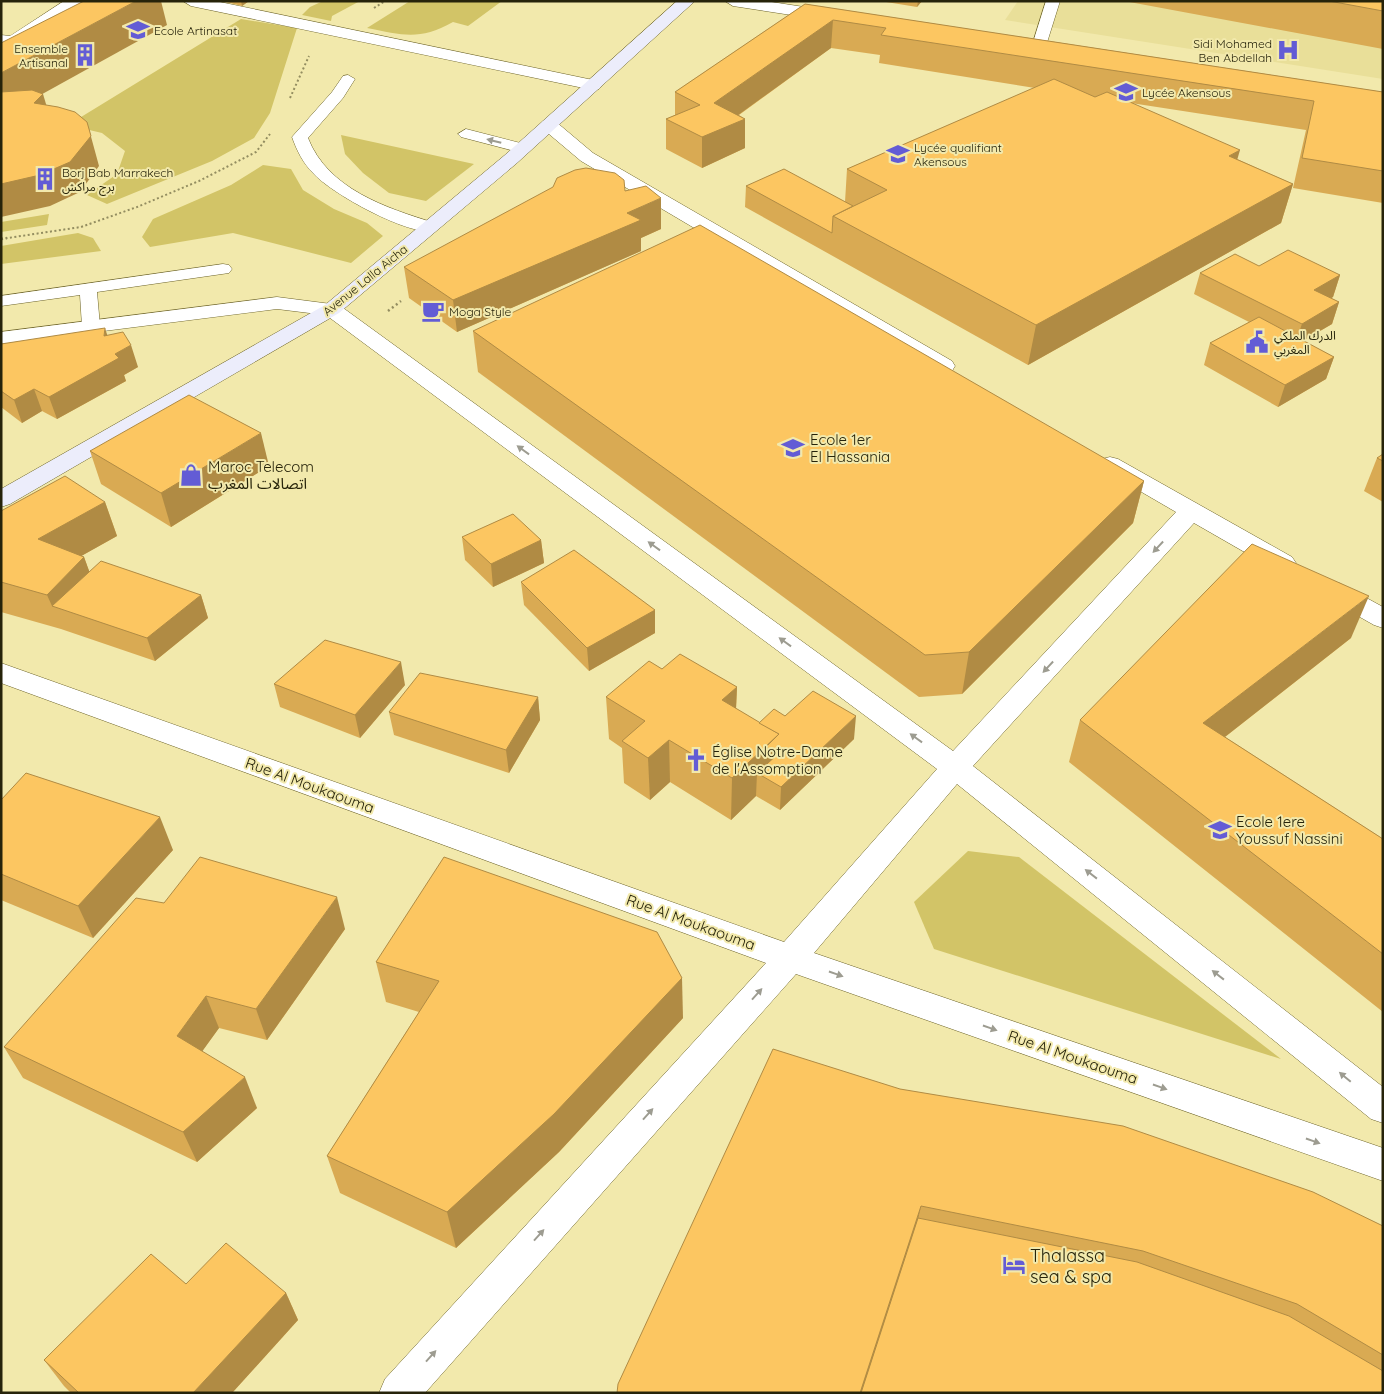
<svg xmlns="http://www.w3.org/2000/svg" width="1384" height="1394" viewBox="0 0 1384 1394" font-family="Quicksand,'Noto Sans Arabic',sans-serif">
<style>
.built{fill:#e9df99}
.green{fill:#d2c467}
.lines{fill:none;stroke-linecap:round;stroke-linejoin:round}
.lane-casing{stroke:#6d642a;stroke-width:1}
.street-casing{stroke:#6d642a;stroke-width:1}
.secondary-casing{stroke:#6d642a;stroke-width:1}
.path-far1{stroke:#938d60;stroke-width:2;stroke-dasharray:2 2.5;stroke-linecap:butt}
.path{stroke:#938d60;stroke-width:2.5;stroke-dasharray:2 3;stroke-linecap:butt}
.lane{fill:#fff;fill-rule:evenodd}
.street{fill:#fff;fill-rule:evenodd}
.secondary{fill:#ecedfb;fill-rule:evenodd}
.wall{fill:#d9aa53}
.shaded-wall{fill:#b08b44}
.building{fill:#fcc661;stroke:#b08b44}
.oneway{fill:#9d9c91}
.labels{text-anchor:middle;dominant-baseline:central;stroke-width:4;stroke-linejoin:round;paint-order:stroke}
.far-poi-label{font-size:12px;fill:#26230a;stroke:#f2e9ac;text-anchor:start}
.far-street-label{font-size:12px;fill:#26230a;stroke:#f2e9ac}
.poi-label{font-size:15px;fill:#26230a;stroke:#f2e9ac;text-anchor:start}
.street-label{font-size:15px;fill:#26230a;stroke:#f2e9ac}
.near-poi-label{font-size:18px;fill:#26230a;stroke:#f2e9ac;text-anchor:start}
</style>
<rect width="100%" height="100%" fill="#f2e9ac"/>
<polygon class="built" points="1018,1 1383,1 1383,79 1005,20"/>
<g class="green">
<polygon points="323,1 360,1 332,16 331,21 302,15 310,7"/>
<path d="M410 1H502L468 26 453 22C419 41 403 35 367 28Z"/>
<polygon points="241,19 297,28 270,113 254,138 212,161 107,204 87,195 117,174 125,151 102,133 68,125"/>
<polygon points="341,135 474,164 426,201 389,193 363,173 345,154"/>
<polygon points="263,165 291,169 303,190 334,209 367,223 383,236 351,263 233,233 150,247 142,237 153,219 231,185"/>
<polygon points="49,214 47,225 1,232 1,222"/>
<polygon points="78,233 93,238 101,251 1,264 1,246"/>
<polygon points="968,851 1019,857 1281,1059 934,949 914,902"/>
</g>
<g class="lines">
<defs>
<g id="lane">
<polygon points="1046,1 1060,1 1045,49 1038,53 1031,49"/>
<path d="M348 75 355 79 343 98 308 138C328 189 386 208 435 223L437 227 435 231C410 237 330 193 313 173 303 163 297 151 292 137L332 92 343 76Z"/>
<polygon points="466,129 528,145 530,148 522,153 461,137 458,134"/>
<polygon points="223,264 229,265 232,269 229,273 97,292 100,326 97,330 85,330 82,326 80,295 1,306 1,296"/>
</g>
<g id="street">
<polygon points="64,1 83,1 19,44 1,45 1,35 10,36"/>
<polygon points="183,1 215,1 593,80 599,81 602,85 599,89 593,90 191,6"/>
<polygon points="725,1 765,1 830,11 838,16 830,21 733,6"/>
<polygon points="549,120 555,121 593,153 952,361 955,366 952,371 944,373 936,371 581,161 543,129 540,125 543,121"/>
<polygon points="277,297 339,305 953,751 1176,512 1102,469 1098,464 1102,459 1110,457 1118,459 1292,557 1296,563 1292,569 1283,571 1274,569 1194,523 973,766 1383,1087 1383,1123 1371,1119 957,784 814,953 1383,1148 1383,1181 796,974 425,1393 379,1393 385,1379 766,963 1,683 1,663 784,942 937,769 326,315 277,309 1,344 1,332"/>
<polygon points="1330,580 1339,583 1383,607 1383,628 1374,625 1321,595 1317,589 1321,583"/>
</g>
<polygon id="secondary" points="677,1 695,1 517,163 339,313 10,504 1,507 1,489 325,305 505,155"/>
</defs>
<use href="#lane" class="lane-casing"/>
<use href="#street" class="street-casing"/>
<use href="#secondary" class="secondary-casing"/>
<g class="path-far1">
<polyline points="374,8 385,1"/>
<polyline points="290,98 309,56"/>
<polyline points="1,239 81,227 137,207 199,181 256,152 270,134"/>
</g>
<g class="path">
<polyline points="1,239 7,238"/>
<polyline points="388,311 401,301"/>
</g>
<use href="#lane" class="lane"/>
<use href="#street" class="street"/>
<use href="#secondary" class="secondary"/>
</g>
<g class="wall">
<polygon points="222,1 249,1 242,6"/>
<polygon points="880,1 922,1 917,7"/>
<polygon points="1124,1 1383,1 1383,49"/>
<polygon points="805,4 1383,92 1383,203 1293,188 1306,130 1131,103 1237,159 1293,184 1281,223 1028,365 745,207 746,186 845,202 847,169 1035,88 879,63 880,55 831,48 739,115 745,119 745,148 702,168 666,149 666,119 675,115 675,92"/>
<polygon points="625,191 661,229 641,238 641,251 457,332 409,298 404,267"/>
<polygon points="1259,266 1340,275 1333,297 1331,298 1339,302 1332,324 1303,341 1334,357 1326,379 1278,407 1204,365 1210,343 1249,322 1194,294 1200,273"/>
<polygon points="473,331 1144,481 1133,523 962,694 919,697 478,372"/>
<polygon points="108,336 138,367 124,375 126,381 57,419 42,411 22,423 1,407 1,344"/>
<polygon points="90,451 269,466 171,527 101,484"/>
<polygon points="1383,454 1383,502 1364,491 1377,458"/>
<polygon points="105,502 117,536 81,556 84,557 89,571 201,595 208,618 155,661 61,629 1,612 1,511"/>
<polygon points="462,537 541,540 544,563 493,587 465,560"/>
<polygon points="521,582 655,610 655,633 589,671 524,605"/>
<polygon points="1351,638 1225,737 1383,839 1383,1012 1069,762 1080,720"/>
<polygon points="662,669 737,687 736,709 759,723 785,716 854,739 780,810 756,796 731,820 670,782 650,800 624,783 622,748 609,739 606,697"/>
<polygon points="274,684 405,685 360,738 280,707"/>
<polygon points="538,697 540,720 509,773 394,735 389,712"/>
<polygon points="1,800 173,850 93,938 1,900"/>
<polygon points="164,903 345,929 267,1040 219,1028 202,1051 257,1108 197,1162 23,1078 4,1047"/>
<polygon points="376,962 683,1018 559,1152 456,1248 340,1193 327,1156 419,1012 386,1002"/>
<polygon points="900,1089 1383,1226 1383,1393 617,1393"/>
<polygon points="186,1284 286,1293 298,1320 232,1393 71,1393 64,1386 44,1360"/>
</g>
<g class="shaded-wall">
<polygon points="136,1 161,1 167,25 8,113 1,114 1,73"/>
<polygon points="241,1 249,1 242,6"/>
<polygon points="918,1 922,1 917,7"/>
<polygon points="833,20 831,48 716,131 745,119 745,148 702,168 702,137 714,103"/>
<polygon points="43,94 52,124 34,103"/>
<polygon points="87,122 99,166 80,192 50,206 1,217 1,184"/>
<polygon points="1240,150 1229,188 1229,156"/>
<polygon points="1293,184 1281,223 1028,365 1036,325"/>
<polygon points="661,198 661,229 641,238 641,251 457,332 453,300 627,213"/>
<polygon points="1340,275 1333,297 1307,312 1314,290"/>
<polygon points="1339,302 1332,324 1294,346 1302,324"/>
<polygon points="105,328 112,350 104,336"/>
<polygon points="131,345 138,367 124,375 126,381 57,419 49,397 115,354"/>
<polygon points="1334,357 1326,379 1278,407 1285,385"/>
<polygon points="34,389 42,411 22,423 14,400"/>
<polygon points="261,433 269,466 171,527 161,493"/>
<polygon points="1144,481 1133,523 962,694 969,652"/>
<polygon points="105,502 117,536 51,573 38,539"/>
<polygon points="541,540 544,563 493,587 491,564"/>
<polygon points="84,557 96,590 52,606 47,595"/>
<polygon points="201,595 208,618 155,661 147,638"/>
<polygon points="1369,596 1351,638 1189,765 1203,723"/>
<polygon points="655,610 655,633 589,671 587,648"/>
<polygon points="401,662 405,685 360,738 355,715"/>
<polygon points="737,687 735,729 722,700"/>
<polygon points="538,697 540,720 509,773 506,750"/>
<polygon points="856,716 854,739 780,810 781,787"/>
<polygon points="779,734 776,777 757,773 756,796 731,820 732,778"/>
<polygon points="669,740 670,782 650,800 648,758"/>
<polygon points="160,817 173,850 93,938 78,906"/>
<polygon points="337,897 345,929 267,1040 256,1009"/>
<polygon points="682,978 683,1018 559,1152 456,1248 447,1212"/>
<polygon points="206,996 219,1028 191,1067 177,1036"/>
<polygon points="245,1077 257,1108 197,1162 183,1132"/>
<polygon points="921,1206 910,1255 865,1393 860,1393"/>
<polygon points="286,1293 298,1320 232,1393 193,1393"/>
</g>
<g class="building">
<polygon points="84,1 136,1 1,73 1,43"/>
<polygon points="1329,1 1383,1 1383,11"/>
<polygon points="805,4 1383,92 1383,171 1302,158 1314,101 881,35 886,28 833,20 714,103 745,119 702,137 666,119 700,105 675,92"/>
<polygon points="1054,79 1095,97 1107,92 1240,150 1229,156 1293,184 1036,325 833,216 887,190 847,169"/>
<polygon points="32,90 43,94 34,103 58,107 75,112 87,122 91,136 70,162 40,175 1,184 1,92"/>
<polygon points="586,168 615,173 624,180 625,191 646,186 661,198 627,213 641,220 453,300 404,267 553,187 557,178 575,170"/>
<polygon points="784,169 853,206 833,216 832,233 746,186"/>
<polygon points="700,225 1144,481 969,652 925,655 473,331"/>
<polygon points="1288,250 1340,275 1314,290 1339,302 1302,324 1200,273 1235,254 1259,266"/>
<polygon points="1259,317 1334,357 1285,385 1210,343"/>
<polygon points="105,328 104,336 123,332 131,345 115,354 119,358 49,397 34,389 14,400 1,391 1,344"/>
<polygon points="189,395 261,433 161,493 90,451"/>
<polygon points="1383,454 1383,461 1377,458"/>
<polygon points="65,476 105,502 38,539 84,557 47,595 1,582 1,511"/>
<polygon points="513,514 541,540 491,564 462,537"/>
<polygon points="1252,544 1369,596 1203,723 1383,839 1383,954 1080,720"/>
<polygon points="574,550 655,610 587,648 521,582"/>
<polygon points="101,561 201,595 147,638 52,606"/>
<polygon points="325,640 401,662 355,715 274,684"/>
<polygon points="680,654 737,687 722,700 779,734 732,778 669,740 648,758 622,741 645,721 606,697 649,661 662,669"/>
<polygon points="420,673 538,697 506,750 389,712"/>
<polygon points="813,691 856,716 781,787 757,773 778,754 766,747 779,734 759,723 774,709 785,716"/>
<polygon points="26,773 160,817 78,906 1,874 1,800"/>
<polygon points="200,857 337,897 256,1009 206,996 177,1036 245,1077 183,1132 4,1047 136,898 164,903"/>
<polygon points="444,857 657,932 682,978 554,1114 447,1212 327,1156 439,981 376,962"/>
<polygon points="773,1049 900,1089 1123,1126 1313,1192 1383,1226 1383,1355 1297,1304 1143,1251 921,1206 860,1393 617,1393 618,1384"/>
<polygon points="918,1218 1137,1262 1289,1316 1383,1371 1383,1393 861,1393"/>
<polygon points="226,1243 286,1293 193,1393 79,1393 44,1360 151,1254 186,1284"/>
</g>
<defs><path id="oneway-solid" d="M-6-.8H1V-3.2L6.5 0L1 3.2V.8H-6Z" transform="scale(1.25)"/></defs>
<g class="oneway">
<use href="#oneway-solid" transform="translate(494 141) rotate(-166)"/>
<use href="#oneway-solid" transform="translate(523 450) rotate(-144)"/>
<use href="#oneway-solid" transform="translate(654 546) rotate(-144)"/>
<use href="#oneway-solid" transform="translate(1158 547) rotate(133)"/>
<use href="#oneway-solid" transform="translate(785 642) rotate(-144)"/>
<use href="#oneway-solid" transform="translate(1048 667) rotate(133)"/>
<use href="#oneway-solid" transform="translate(916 738) rotate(-144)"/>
<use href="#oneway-solid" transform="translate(1091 874) rotate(-142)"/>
<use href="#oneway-solid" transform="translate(836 974) rotate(19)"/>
<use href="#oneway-solid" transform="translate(1218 975) rotate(-142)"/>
<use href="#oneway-solid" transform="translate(757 994) rotate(-48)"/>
<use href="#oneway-solid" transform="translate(990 1028) rotate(19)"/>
<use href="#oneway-solid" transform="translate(1345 1077) rotate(-140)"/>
<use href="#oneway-solid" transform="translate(1160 1087) rotate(19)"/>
<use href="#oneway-solid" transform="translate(648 1114) rotate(-48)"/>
<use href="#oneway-solid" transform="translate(1313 1141) rotate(19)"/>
<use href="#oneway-solid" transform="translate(539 1235) rotate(-48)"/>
<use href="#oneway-solid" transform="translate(431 1356) rotate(-48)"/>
</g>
<defs>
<symbol id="school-bare" viewBox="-9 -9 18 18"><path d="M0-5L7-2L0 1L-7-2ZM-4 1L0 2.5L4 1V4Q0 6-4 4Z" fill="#635cd5" stroke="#f2e9ac" stroke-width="2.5" paint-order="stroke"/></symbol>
<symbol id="hospital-bare" viewBox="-9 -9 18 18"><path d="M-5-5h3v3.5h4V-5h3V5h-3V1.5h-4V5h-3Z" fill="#635cd5" stroke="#f2e9ac" stroke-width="2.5" paint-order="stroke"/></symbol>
<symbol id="building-bare" viewBox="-9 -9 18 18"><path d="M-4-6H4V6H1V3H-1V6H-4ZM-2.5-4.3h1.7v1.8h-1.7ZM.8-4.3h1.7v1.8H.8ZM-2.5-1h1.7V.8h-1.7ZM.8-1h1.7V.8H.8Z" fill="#635cd5" stroke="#f2e9ac" stroke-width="2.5" paint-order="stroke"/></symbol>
<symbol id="cafe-bare" viewBox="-9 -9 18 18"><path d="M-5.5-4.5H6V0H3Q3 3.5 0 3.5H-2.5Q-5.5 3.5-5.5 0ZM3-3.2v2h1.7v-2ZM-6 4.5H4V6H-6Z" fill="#635cd5" stroke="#f2e9ac" stroke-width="2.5" paint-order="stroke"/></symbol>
<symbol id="civic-bare" viewBox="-9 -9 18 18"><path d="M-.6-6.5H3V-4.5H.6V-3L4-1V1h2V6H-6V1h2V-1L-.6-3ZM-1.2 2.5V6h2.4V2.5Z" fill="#635cd5" stroke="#f2e9ac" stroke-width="2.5" paint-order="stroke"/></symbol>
<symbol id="shop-bare" viewBox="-9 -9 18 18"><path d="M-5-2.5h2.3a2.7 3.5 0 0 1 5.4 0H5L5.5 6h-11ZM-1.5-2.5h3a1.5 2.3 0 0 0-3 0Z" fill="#635cd5" stroke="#f2e9ac" stroke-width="2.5" paint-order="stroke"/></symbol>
<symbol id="church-bare" viewBox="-9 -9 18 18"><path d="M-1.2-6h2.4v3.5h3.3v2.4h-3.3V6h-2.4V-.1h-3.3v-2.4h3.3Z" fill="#635cd5" stroke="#f2e9ac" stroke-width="2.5" paint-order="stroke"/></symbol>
<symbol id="hotel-bare" viewBox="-9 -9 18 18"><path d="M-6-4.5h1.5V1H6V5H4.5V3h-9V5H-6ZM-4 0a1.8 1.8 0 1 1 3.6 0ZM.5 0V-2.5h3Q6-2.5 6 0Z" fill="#635cd5" stroke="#f2e9ac" stroke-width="2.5" paint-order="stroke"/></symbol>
</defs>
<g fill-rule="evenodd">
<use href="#school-bare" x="122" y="14" width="32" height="32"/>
<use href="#hospital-bare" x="1272" y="34" width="32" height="32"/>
<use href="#building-bare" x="69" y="39" width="32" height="32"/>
<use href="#school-bare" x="1110" y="76" width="32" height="32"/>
<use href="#school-bare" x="882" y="138" width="32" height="32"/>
<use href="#building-bare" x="29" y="163" width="32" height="32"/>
<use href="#cafe-bare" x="417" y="295" width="32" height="32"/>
<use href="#civic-bare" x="1241" y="326" width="32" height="32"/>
<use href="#school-bare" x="777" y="432" width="32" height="32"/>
<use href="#shop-bare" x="175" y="459" width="32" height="32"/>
<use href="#church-bare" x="680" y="744" width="32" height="32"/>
<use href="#school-bare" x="1204" y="814" width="32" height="32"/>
<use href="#hotel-bare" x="998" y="1249" width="32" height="32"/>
</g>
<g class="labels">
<g class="far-poi-label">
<text x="154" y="30">Ecole Artinasat</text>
<text x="1272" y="43" text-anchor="end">Sidi Mohamed<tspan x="1272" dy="14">Ben Abdellah</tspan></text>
<text x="68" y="48" text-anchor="end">Ensemble<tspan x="68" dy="14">Artisanal</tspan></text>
<text x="1142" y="92">Lycée Akensous</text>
<text x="914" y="147">Lycée qualifiant<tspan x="914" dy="14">Akensous</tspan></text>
<text x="62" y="172">Borj Bab Marrakech<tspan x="62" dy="14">برج مراكش</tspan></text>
<text x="449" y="311">Moga Style</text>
<text x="1274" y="335">الدرك الملكي<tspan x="1274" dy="14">المغربي</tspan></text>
</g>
<g class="far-street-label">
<text transform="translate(365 280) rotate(-39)">Avenue Lalla Aicha</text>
</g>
<g class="poi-label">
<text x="810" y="439">Ecole 1er<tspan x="810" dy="17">El Hassania</tspan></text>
<text x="208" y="466">Maroc Telecom<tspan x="208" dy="17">اتصالات المغرب</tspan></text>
<text x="712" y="751">Église Notre-Dame<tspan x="712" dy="17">de l'Assomption</tspan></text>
<text x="1236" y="821">Ecole 1ere<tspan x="1236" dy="17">Youssuf Nassini</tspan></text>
</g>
<g class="street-label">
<text transform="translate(310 785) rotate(20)">Rue Al Moukaouma</text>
<text transform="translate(691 922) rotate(20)">Rue Al Moukaouma</text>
<text transform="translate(1073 1057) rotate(19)">Rue Al Moukaouma</text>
</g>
<g class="near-poi-label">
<text x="1030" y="1255">Thalassa<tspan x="1030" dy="21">sea &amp; spa</tspan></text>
</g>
</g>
<rect width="1384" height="1394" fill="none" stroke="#26230a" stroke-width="5"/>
</svg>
